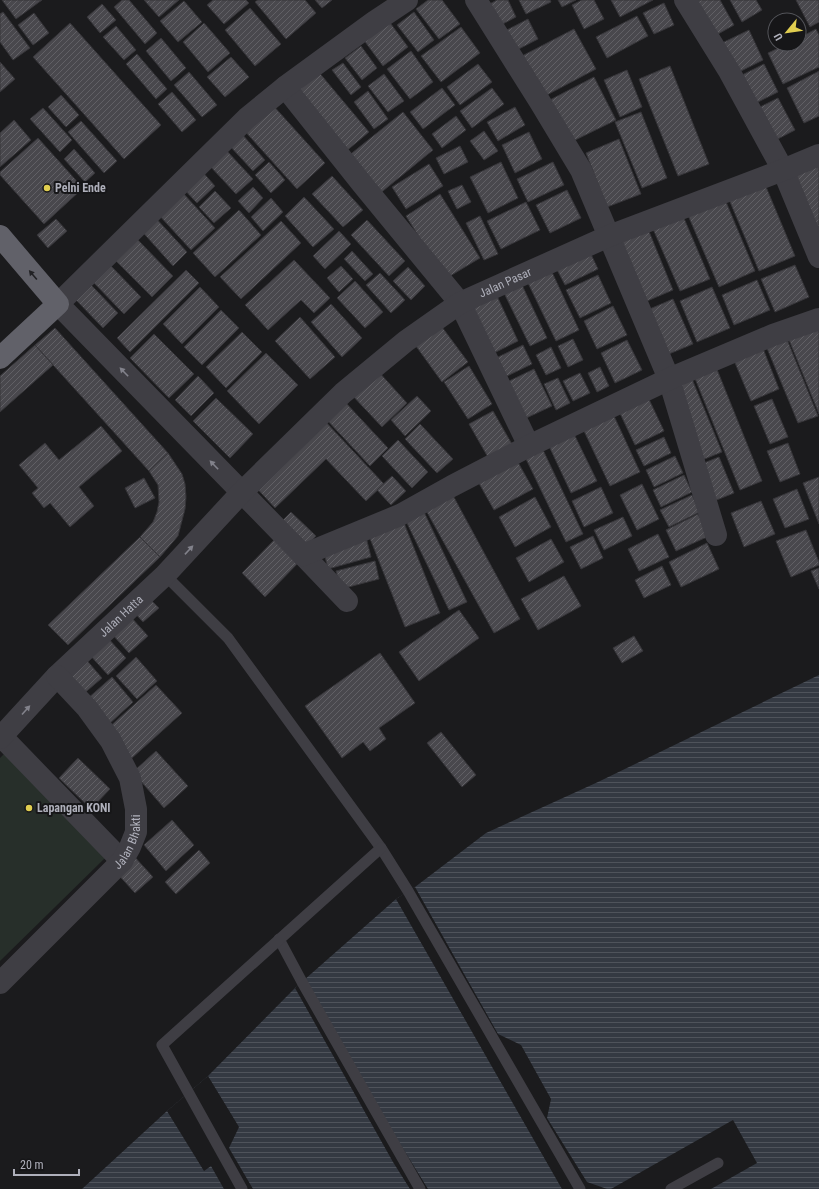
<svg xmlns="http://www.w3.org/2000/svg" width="819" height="1189" viewBox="0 0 819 1189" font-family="'Roboto Condensed',sans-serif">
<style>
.pitch{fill:#272f2a}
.water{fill:url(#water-rules)}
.pier{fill:#1b1b1d}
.building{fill:url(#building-hatch);stroke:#363539}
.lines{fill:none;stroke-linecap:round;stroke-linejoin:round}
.service{stroke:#3f3e44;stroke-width:11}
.minor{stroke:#3f3e44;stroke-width:22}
.tertiary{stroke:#3f3e44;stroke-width:22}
.trunk{stroke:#616169;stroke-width:22}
.oneway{fill:#212124}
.oneway2{fill:#82828b}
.poi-dot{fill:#e0ce50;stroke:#161618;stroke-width:1.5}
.labels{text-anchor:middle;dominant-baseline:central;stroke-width:4;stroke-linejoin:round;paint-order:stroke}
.poi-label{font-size:12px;font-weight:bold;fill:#afb0bb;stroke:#161618;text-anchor:start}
.street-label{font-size:12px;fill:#afb0bb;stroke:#161618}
</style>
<defs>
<pattern id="water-rules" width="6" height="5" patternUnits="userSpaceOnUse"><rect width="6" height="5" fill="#343942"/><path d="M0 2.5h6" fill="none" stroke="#4f535b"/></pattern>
<pattern id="building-hatch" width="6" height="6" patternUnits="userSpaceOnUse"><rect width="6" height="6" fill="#49484d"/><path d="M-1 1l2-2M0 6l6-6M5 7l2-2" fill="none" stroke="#616065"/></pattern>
</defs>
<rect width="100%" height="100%" fill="#1b1b1d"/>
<polygon class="pitch" points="5,753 105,858 0,961 0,758"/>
<polygon class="water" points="819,675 819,1189 82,1189 167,1111 208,1076 295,988 396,899 415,887 486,833 598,782"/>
<g class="pier">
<polygon points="415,887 498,1034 521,1045 551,1099 547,1118 587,1182 607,1189 562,1189 396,899"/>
<polygon points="302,982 384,1118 428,1189 410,1189 393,1162 295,988"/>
<polygon points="208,1076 239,1127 229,1148 253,1189 224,1189 211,1166 204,1171 167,1111"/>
<polygon points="733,1120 757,1163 711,1189 611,1189"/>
</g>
<g class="building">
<polygon points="2,0 42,0 16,19"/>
<polygon points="122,0 129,0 157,33 145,44 114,7"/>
<polygon points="144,0 179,0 159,17"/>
<polygon points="213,0 246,0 249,3 224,24 207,5"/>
<polygon points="258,0 305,0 316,13 286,39 255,2"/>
<polygon points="315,0 332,0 322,8"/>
<polygon points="428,0 442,0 460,24 439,39 416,9"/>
<polygon points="497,0 508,0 516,17 495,28 484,7"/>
<polygon points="519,0 550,0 551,2 526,14"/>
<polygon points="558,0 576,0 562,7"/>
<polygon points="582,0 594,0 604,19 584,29 572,5"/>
<polygon points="611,0 653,0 620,17"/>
<polygon points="693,0 720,0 734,25 711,38"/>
<polygon points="730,0 756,0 762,10 742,22"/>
<polygon points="796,0 819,0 819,22 810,27"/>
<polygon points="184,1 202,22 178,42 160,21"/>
<polygon points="664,3 674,25 654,34 643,13"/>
<polygon points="102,4 116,20 100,33 87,17"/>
<polygon points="250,8 281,44 255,66 225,30"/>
<polygon points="3,12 30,48 13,60 0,42 0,14"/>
<polygon points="414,12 434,40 418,52 397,25"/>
<polygon points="34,13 49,33 33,45 18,25"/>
<polygon points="385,16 408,47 383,66 360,35"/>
<polygon points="637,16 648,36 607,58 596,37"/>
<polygon points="528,19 538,39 513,52 503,32"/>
<polygon points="70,23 161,125 124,159 33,57"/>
<polygon points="204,23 230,53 208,72 183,42"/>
<polygon points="116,26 136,50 124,60 103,37"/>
<polygon points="461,27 480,53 441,82 421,56"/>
<polygon points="574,29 596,69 543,97 522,56"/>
<polygon points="816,29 819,35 819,67 783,84 768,53 787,44 799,44 799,38"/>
<polygon points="749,30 763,60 737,73 722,43"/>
<polygon points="161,38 186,68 171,81 146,51"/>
<polygon points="361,46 377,68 362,80 345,58"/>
<polygon points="411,51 433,82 410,99 387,69"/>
<polygon points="137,54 167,89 156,99 126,64"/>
<polygon points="231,57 249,77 225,97 207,77"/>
<polygon points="0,62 15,79 0,92"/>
<polygon points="343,63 361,87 351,95 332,70"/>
<polygon points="478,64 492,82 460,105 447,87"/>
<polygon points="764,64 778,92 756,103 742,75"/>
<polygon points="670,66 709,164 678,176 639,79"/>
<polygon points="317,70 369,132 344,153 292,91"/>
<polygon points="627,70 642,107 620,117 604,80"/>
<polygon points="819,71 819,116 804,123 787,88"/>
<polygon points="189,72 217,105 202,117 174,85"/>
<polygon points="384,74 404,101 388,112 368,86"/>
<polygon points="594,77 616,120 567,144 546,102"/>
<polygon points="442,88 455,105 423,129 410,112"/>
<polygon points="492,88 504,104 472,128 460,111"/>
<polygon points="368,91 388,119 374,129 354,102"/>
<polygon points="172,92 196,120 182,132 158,104"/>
<polygon points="61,95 79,115 66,127 48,107"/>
<polygon points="778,98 795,130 772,142 756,109"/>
<polygon points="270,102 325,163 297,189 242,128"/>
<polygon points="515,107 525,125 498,141 487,122"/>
<polygon points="43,108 72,140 60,152 30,119"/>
<polygon points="403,112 433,150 378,195 347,157"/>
<polygon points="641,112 667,178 642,188 615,122"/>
<polygon points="456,116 466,130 442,148 432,134"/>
<polygon points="14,120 31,140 0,167 0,133"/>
<polygon points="81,121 117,161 104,173 68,132"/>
<polygon points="484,131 498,151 484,160 470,141"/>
<polygon points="529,132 542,159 515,173 502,145"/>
<polygon points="241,133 265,160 253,171 228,144"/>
<polygon points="38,138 83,188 44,224 0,175 0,172"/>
<polygon points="619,139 641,194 607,207 586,153"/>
<polygon points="460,146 468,162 444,174 436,158"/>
<polygon points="74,149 95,173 85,182 64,159"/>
<polygon points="226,150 253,179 236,194 209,165"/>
<polygon points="269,162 285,180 271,193 255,175"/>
<polygon points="501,162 518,198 488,213 470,177"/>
<polygon points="553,162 564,185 528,202 517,179"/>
<polygon points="429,164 443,186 406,209 392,187"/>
<polygon points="819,166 819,235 788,179"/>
<polygon points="200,169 215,186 197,203 181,186"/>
<polygon points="332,176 363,210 343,227 312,194"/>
<polygon points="764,182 795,256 759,271 728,197"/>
<polygon points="462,185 471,202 457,209 448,191"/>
<polygon points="253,187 263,198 249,213 238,201"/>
<polygon points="567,190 581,218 550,233 536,205"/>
<polygon points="215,191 231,208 214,223 199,207"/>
<polygon points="182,192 215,228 191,250 158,214"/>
<polygon points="440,194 480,258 445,279 406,216"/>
<polygon points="304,197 334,229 313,247 285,216"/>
<polygon points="724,197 755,271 719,287 687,213"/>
<polygon points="271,198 283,212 263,231 251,217"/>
<polygon points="526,202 540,230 501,249 487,221"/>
<polygon points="239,210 261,235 215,277 193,253"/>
<polygon points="152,214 187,252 173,266 138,227"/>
<polygon points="480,216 498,254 484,260 466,223"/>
<polygon points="683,216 710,279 680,291 653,229"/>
<polygon points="56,219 67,231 48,248 37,235"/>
<polygon points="367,220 405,261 389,276 351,235"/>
<polygon points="281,221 301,243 241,299 220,277"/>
<polygon points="648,229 673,290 640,304 615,243"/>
<polygon points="339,231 351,244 325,269 313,256"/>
<polygon points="134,236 173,276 152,297 113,258"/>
<polygon points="588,248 598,269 565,285 554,264"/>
<polygon points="352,251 373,274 365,281 344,259"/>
<polygon points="294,260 330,298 314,313 301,300 268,330 245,305"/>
<polygon points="110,265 141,297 124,314 93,282"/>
<polygon points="795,265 809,297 775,312 761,279"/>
<polygon points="341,266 353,279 339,292 327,278"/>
<polygon points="408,267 425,286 411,300 393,281"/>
<polygon points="186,270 199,283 130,352 117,338"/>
<polygon points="551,270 579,330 556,341 527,281"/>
<polygon points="380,273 405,300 391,313 366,285"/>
<polygon points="598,275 611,303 580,318 566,290"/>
<polygon points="757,280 770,310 734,325 722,295"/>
<polygon points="355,281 383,312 365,328 337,298"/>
<polygon points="91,285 118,313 103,328 76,300"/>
<polygon points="522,285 547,338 530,346 504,293"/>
<polygon points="200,287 219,307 182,344 163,324"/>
<polygon points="712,287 730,328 697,342 680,301"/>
<polygon points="497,296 518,341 492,354 470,309"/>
<polygon points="673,299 693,344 664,356 645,311"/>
<polygon points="331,304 362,338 342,357 311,322"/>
<polygon points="613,306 627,335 597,349 584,321"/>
<polygon points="221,310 239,328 202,365 184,347"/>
<polygon points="300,317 335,357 310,379 275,341"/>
<polygon points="819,322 819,414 787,335"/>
<polygon points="439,323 468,362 442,382 413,342"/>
<polygon points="55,328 168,453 149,471 35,345"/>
<polygon points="242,332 262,352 226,388 206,367"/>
<polygon points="784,332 818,416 798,423 764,341"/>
<polygon points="154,334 194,374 169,398 130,358"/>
<polygon points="573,339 583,360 568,367 558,346"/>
<polygon points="627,340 642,370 615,383 601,353"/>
<polygon points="35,345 53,365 0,412 0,376"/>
<polygon points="523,345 532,364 503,378 494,359"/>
<polygon points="762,346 779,389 751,401 733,358"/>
<polygon points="551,347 561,368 546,375 536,355"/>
<polygon points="266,353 298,385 259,424 227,391"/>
<polygon points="469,366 492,404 468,419 444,382"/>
<polygon points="600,367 609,386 597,392 588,373"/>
<polygon points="716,367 762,481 740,490 694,376"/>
<polygon points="534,369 552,406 522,420 505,383"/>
<polygon points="377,370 407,403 382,427 351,394"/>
<polygon points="580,373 590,393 573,401 563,381"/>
<polygon points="198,376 214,393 191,416 175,400"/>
<polygon points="558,378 570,403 556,410 544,384"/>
<polygon points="692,379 722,452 702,460 672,387"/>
<polygon points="646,393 664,431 635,445 617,407"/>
<polygon points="417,396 431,411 405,436 391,420"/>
<polygon points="216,398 253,434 230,458 193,421"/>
<polygon points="772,399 788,437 770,444 754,406"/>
<polygon points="345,402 388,448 370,466 326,419"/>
<polygon points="493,411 513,446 489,459 469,424"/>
<polygon points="614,416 640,472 610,486 584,431"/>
<polygon points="322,418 384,484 366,501 326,459 275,508 252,483"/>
<polygon points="420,424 453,459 437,473 405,439"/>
<polygon points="101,426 122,451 79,487 94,506 70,527 50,503 44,508 32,493 38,488 19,465 45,443 59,460"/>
<polygon points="574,434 597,481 571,493 549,446"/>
<polygon points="664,437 671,453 644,466 636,450"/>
<polygon points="398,440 428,472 412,488 382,456"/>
<polygon points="788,443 800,474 780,482 767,451"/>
<polygon points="543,450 583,534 566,542 526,459"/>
<polygon points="168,453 182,474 185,484 186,497 185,509 178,536 160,557 140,537 153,522 157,512 159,502 158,485 149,471"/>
<polygon points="675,456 683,473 654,487 646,470"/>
<polygon points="515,457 533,489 494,510 476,478"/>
<polygon points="719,457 734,493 714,501 699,465"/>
<polygon points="684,475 692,492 661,507 653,490"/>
<polygon points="392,476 406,491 391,505 377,490"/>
<polygon points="819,477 819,524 803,483"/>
<polygon points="144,478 155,498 135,508 125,488"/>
<polygon points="642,484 659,519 637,530 620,495"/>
<polygon points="601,487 613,513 584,527 572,501"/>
<polygon points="797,489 809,519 785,528 773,499"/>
<polygon points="450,490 520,619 494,633 423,505"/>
<polygon points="692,495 700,512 669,527 660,510"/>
<polygon points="535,497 551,527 515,547 499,517"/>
<polygon points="761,501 775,534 744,547 731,513"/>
<polygon points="423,510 467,602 449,610 405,519"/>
<polygon points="291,512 316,536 302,550 278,525"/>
<polygon points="698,514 709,536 676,551 666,530"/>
<polygon points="623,517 632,536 604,550 594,530"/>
<polygon points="404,523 440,613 405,627 369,536"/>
<polygon points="806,530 819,562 819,565 791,577 776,541"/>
<polygon points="658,534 669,557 639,571 628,549"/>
<polygon points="593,536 603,558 581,569 570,547"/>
<polygon points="140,537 160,557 68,645 48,625"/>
<polygon points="277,537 301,560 265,597 242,573"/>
<polygon points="366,537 371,557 328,569 323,548"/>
<polygon points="551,539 564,562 529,582 516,558"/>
<polygon points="707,543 719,569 681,587 669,562"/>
<polygon points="375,561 379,579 341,589 336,571"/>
<polygon points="662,566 671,585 644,598 635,580"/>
<polygon points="819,568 819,589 811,571"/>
<polygon points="564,576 581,606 538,630 521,599"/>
<polygon points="148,597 159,608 143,622 133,611"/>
<polygon points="459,610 479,638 419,681 399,652"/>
<polygon points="130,616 148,636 129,653 111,633"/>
<polygon points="634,636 643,651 622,663 613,648"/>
<polygon points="107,637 126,658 108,675 89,654"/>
<polygon points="380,653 415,703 379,728 386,739 370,751 363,742 342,758 305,706"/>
<polygon points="83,656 102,678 81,696 62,675"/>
<polygon points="136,657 157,681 137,699 116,676"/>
<polygon points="112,677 133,702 108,725 86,700"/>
<polygon points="156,685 182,713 132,758 106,730"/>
<polygon points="441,732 476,775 462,787 427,743"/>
<polygon points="156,751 188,786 164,808 133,772"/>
<polygon points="78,758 110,789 91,809 59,778"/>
<polygon points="172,820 194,845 166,871 144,845"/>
<polygon points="199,850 210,863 176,894 165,882"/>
<polygon points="132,854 153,877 135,893 114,870"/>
</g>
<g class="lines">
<g class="service">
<polyline points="165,575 228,638 381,848 408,891 580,1189"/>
<polyline points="279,939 302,982 420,1189"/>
<polyline points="242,1189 162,1045 381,848"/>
<polyline points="671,1189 718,1163"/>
</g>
<g class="minor">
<polyline points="476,0 540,102 581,170 669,379 716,535"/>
<polyline points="685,0 729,71 783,170 819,257"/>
<polyline points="285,87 363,185 460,303 529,446"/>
<polyline points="303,555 347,601"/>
<polyline points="2,737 122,861"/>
</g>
<g class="tertiary">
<polyline points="407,0 374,22 285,87 247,118 58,304 303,555 400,515 452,486 529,446 669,379 773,335 819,319"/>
<path id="s1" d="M0 738 57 676 165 575 241 493 343 393 406 341 460 303 609 236 783 170 819 155"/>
<path id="s2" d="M0 983 122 861 130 847 136 832V809L130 778 111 741 87 708 57 676"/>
</g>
<polyline class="trunk" points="0,236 58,304 0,358"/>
</g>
<defs><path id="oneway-solid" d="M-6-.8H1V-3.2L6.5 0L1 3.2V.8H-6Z"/></defs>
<use class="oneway" href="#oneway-solid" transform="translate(33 275) rotate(-130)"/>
<g class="oneway2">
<use href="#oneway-solid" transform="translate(124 372) rotate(-134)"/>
<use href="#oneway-solid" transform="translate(214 465) rotate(-134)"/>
<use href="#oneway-solid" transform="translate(189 550) rotate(-47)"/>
<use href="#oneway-solid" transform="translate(26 710) rotate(-48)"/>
</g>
<g class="poi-dot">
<circle cx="47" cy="188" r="4"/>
<circle cx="29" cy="808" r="4"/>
</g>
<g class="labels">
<g class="poi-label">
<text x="55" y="188">Pelni Ende</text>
<text x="37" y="808">Lapangan KONI</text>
</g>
<g class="street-label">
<text stroke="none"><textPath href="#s1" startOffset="684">Jalan Pasar</textPath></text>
<text stroke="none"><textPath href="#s1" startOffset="172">Jalan Hatta</textPath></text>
<text stroke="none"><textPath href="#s2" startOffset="193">Jalan Bhakti</textPath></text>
</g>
</g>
<g transform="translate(787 32) rotate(241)"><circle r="19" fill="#161618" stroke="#535459"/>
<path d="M0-3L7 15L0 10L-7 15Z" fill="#e0ce50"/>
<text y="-6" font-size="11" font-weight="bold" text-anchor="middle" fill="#afb0bb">U</text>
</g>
<path d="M14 1169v6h65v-6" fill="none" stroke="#afb0bb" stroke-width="2"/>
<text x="20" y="1169" font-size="12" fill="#afb0bb" stroke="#161618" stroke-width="3" paint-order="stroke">20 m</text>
</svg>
